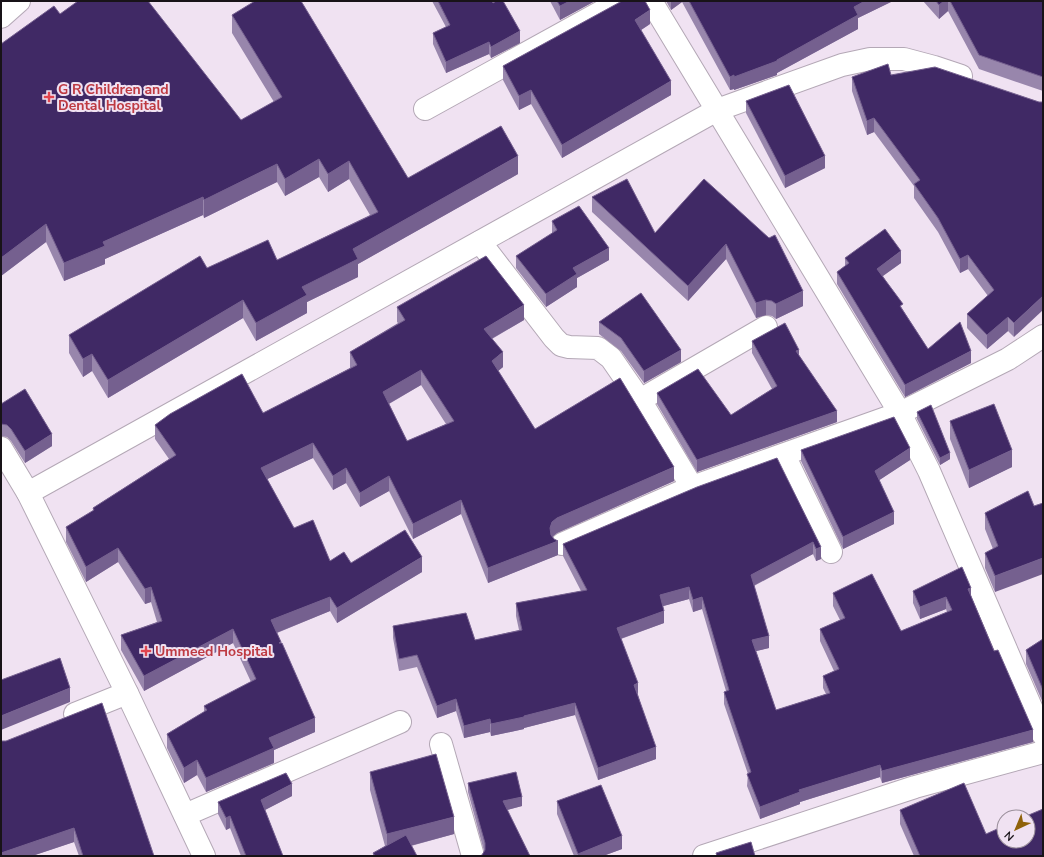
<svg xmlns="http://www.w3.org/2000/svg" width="1044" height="857" viewBox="0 0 1044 857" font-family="'Nunito Sans',sans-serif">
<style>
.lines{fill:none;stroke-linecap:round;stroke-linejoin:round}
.minor-casing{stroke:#b4a8b6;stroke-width:24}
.tertiary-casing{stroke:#b4a8b6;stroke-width:24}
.minor{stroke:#fff;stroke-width:22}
.tertiary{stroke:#fff;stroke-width:22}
.wall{fill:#9886ac;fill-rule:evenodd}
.shaded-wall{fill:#75608f}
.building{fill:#402965;stroke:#75608f;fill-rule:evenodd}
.health-dot{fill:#e0444e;stroke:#f0e2f2;stroke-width:1.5}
.labels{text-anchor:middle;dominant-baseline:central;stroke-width:4;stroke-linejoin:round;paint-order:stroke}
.health-label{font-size:14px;font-weight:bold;fill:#be3a42;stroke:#f0e2f2;text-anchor:start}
</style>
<rect width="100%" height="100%" fill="#f0e2f2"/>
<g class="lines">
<defs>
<g id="minor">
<polyline points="425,109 621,1"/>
<polyline points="480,242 554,338 561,345 569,347 598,348 611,358 640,400 692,487"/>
<polyline points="640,400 766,327"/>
<polyline points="784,455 831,552"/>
<polyline points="28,493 717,110 842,65 870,59 904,59 934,67 961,76"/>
<polyline points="562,544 692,487 900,413 1008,359 1043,336"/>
<polyline points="75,714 127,693"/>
<polyline points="441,744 473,856"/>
<polyline points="185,815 400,722"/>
</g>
<g id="tertiary">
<polyline points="651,1 900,413 929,471 1043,735"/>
<polyline points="1,17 19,1"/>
<polyline points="1,448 28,493 127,693 204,856"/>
<polyline points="704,856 915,787 1043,752"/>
</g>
</defs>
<use href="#minor" class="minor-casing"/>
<use href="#tertiary" class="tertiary-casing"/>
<use href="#minor" class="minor"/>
<use href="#tertiary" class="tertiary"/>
</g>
<g class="wall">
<polygon points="432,1 492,1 520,43 491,58 489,54 446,73 433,44 433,33 446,27"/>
<polygon points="550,1 595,1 560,20"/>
<polygon points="666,1 893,1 858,18 858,29 777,73 777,75 734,90 734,89 730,90 682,2 671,10"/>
<polygon points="923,1 1043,1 1043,91 979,69 948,11 939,19"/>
<polygon points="60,14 241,120 274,102 232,33 232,15 408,178 518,174 358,264 358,277 307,302 307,313 256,341 243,318 108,398 92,371 83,377 69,353 69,335 207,268 277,260 370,215 349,179 328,192 319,177 285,196 277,182 204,218 203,215 105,259 105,264 64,281 46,242 1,276"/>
<polygon points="650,24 641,30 671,95 562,158 531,104 519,110 503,80 503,66"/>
<polygon points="891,75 1039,102 1014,337 1008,331 987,349 967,328 967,314 988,296 968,269 960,273 938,232 914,198 914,186 874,132 867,135 852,91 852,77"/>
<polygon points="746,101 825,168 785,188 746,113"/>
<polygon points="704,179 803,306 776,319 772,316 766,315 756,318 726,259 688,301 592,212 592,197 655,233"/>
<polygon points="552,221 609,260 577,278 577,287 546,307 516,268 516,256 552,234"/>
<polygon points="845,258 901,263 883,276 903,310 928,349 971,363 905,397 837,284 837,272 845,266"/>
<path d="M397 307 524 320 492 339 503 367 498 371 535 429 674 481 557 533 552 537 558 555 488 583 461 514 413 539 389 491 360 507 346 483 333 490 313 458 267 479 294 528 330 561 422 572 337 623 330 611 277 633 315 732 274 750V763L206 792 197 775 184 783 167 748V734L204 712V706L251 682 233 643 144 691 121 650V635L157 622 151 602 145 604 118 562 86 582 66 542V527L93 511V508L169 459 155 439V425L263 413 350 368V352L398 323 397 322ZM421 385 446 424 407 441 389 404Z"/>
<polygon points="599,322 681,362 644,383 621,351 599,334"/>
<polygon points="752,341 799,357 837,422 697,472 657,404 657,393 731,415 772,389 752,353"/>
<polygon points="1,404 52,446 25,463 11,441 7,437 1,436"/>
<polygon points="917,412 950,459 940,465 917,419"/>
<polygon points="950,421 1012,467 969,488 950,439"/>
<polygon points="801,450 910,460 879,480 894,524 843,549 801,461"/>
<polygon points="777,458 821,559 816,561 813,554 754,586 769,648 756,651 776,710 826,694 823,688 823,676 834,671 820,641 820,629 840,620 833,606 833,593 901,631 947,612 946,609 920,619 913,603 913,591 971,596 1033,742 882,783 880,777 800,802 800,804 760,819 747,786 748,774 724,704 724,692 726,691 702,609 693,612 689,599 663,606 664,623 621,639 638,695 656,759 598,780 575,715 524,728 524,729 491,736 490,732 464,738 456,711 437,718 417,667 399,671 393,638 393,626 475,640 519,630 516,616 516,603 581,591 563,556 563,544"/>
<polygon points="1028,491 995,592 985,568 985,553 993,549 985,529 985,513"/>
<polygon points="1043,639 1043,703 1026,664 1026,650"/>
<polygon points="1,741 154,856 79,856 74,842 32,856 1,856"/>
<polygon points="370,772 454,834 411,846 417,856 373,856 373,853 385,846 370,790"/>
<polygon points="516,772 522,797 522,806 507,810 530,856 480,856 482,855 484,851 468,792 468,783"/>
<polygon points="292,796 265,810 283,856 241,856 230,828 226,830 218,814 218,802"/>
<polygon points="557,801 622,849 603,856 574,856 557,814"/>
<polygon points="900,810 986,834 1043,856 914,856 900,824"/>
</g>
<g class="shaded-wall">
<polygon points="570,1 595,1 560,20 560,6"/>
<polygon points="671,1 682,1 682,2 671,10"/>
<polygon points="865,1 893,1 858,18 858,29 777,73 777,75 734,90 734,77 854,7"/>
<polygon points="944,1 948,1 948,11 939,19 939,5"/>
<polygon points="650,10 650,24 635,34 635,20"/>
<polygon points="520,31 520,43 491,58 491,47"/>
<polygon points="489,42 489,54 446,73 446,62"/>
<polygon points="734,75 734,89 730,90 730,77"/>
<polygon points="671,81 671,95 562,158 562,145"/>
<polygon points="531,90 531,104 519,110 519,96"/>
<polygon points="874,118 874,132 867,135 867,121"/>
<polygon points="518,156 518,174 358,264 358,277 307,302 307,313 256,341 256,323 302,287 353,249"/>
<polygon points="825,156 825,168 785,188 785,176"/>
<polygon points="319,159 319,177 285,196 285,179"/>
<polygon points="349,161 349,179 328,192 328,174"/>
<polygon points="277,164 277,182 204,218 204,200"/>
<polygon points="203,197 203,215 105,259 105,264 64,281 64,263 103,242"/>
<polygon points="46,224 46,242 1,276 1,258"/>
<polygon points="726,244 726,259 688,301 688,286"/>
<polygon points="609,248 609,260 577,278 577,287 546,307 546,294 573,268"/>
<polygon points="901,251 901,263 877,280 877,269"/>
<polygon points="968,255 968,269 960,273 960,259"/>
<polygon points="803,291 803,306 776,319 776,304"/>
<polygon points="1043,296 1043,310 1014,337 1014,323"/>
<polygon points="243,300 243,318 108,398 108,380"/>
<polygon points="766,300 766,315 756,318 756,303"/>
<polygon points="524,305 524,320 484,343 484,329"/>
<polygon points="1008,317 1008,331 987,349 987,335"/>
<polygon points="681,350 681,362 644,383 644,371"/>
<polygon points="799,350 799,361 796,351"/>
<polygon points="971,351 971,363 905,397 905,385"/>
<polygon points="503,352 503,367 492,376 492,361"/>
<polygon points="92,354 92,371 83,377 83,359"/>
<polygon points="421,370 421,385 383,407 383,392"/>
<polygon points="837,411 837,422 697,472 697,460"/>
<polygon points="52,434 52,446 25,463 25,451"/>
<polygon points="313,443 313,458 261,482 261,468"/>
<polygon points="910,448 910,460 875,483 875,471"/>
<polygon points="1012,450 1012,467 969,488 969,470"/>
<polygon points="950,453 950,459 940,465 940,458"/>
<polygon points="674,467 674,481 557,533 552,537 550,543 550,528 552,522 557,518"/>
<polygon points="346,468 346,483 333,490 333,476"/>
<polygon points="389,476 389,491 360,507 360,493"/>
<polygon points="461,500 461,514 413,539 413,524"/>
<polygon points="894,512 894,524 843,549 843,537"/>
<polygon points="558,541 558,555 488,583 488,568"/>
<polygon points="813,542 813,554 751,587 751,575"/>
<polygon points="821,547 821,559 816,561 816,549"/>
<polygon points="118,548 118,562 86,582 86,567"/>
<polygon points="422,557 422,572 337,623 337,608"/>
<polygon points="1043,558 1043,574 995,592 995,576"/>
<polygon points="151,587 151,602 145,604 145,589"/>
<polygon points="689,587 689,599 660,607 660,595"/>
<polygon points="971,588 971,600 968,589"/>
<polygon points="330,597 330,611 271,635 271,620"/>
<polygon points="702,597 702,609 693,612 693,600"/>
<polygon points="946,597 946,609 920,619 920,607"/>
<polygon points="664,611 664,623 617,640 617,628"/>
<polygon points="233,629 233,643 144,691 144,676"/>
<polygon points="769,636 769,648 752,652 752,640"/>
<polygon points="638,683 638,695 634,685"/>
<polygon points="70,688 70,702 1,730 1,716"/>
<polygon points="456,699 456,711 437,718 437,706"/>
<polygon points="575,703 575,715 524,728 524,729 491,736 491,724"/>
<polygon points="315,718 315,732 274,750 274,763 206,792 206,778 269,738"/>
<polygon points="490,719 490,732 464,738 464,726"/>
<polygon points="1033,730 1033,742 882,783 882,771"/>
<polygon points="656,747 656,759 598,780 598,768"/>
<polygon points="197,760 197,775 184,783 184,768"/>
<polygon points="880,765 880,777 800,802 800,804 760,819 760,807 799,790"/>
<polygon points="292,784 292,796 261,812 261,800"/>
<polygon points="522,797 522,806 503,811 503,801"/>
<polygon points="230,816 230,828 226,830 226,818"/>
<polygon points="454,817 454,834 387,852 387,834"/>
<polygon points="74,828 74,842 32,856 1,856 1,853"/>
<polygon points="622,836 622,849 603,856 578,856 578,854"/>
</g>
<g class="building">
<polygon points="78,1 148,1 241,120 282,97 232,15 255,1 301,1 408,178 501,126 518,156 353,249 358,259 302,287 307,295 256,323 243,300 108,380 92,354 83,359 69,335 200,256 207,268 268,240 277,260 378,212 349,161 328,174 319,159 285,179 277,164 204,200 203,197 103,242 105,246 64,263 46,224 1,258 1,44 54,6 60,14"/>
<polygon points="438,1 492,1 493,3 496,1 503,1 520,31 491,47 489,42 446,62 433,33 450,25"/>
<polygon points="557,1 570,1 560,6"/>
<polygon points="622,1 645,1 650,10 635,20 671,81 562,145 531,90 519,96 503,66"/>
<polygon points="689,1 865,1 854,7 858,15 777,60 777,61 734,77 734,75 730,77"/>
<polygon points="936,1 944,1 939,5"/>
<polygon points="950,1 1043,1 1043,77 979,55"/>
<polygon points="888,64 891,75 935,67 1039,102 1043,102 1043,296 1014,323 1008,317 987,335 967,314 994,290 968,255 960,259 938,218 914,184 920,180 874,118 867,121 852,77"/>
<polygon points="789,85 825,156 785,176 746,101"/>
<polygon points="627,179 655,233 704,179 769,238 775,235 803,291 776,304 772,301 766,300 756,303 726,244 688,286 592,197"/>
<polygon points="579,206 609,248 573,268 577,274 546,294 516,256 557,230 552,221"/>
<polygon points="885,229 901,251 877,269 903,304 900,306 928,349 960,322 971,351 905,385 837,272 849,263 845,258"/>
<path d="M486 256 524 305 484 329 503 352 492 361 535 429 620 378 674 467 557 518 552 522 550 528 551 535 554 539 558 541 488 568 461 500 413 524 389 476 360 493 346 468 333 476 313 443 261 468 294 528 313 520 330 561 344 552 351 563 405 530 422 557 337 608 330 597 271 620 281 642 279 643H282L315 718 269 738 274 748 206 778 197 760 184 768 167 734 207 710 204 706 256 679 233 629 144 676 121 635 162 621 151 587 145 589 118 548 86 567 66 527 94 510 93 508 176 455 155 425 170 414 242 374 263 413 357 365 350 352 405 320 397 307ZM421 370 454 421 407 441 383 392Z"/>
<polygon points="641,293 681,350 644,371 621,338 599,322"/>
<polygon points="785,323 799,350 796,351 837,411 697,460 657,393 698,369 731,415 777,386 752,341"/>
<polygon points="25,389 52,434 25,451 11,429 7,425 1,424 1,404"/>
<polygon points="994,404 1012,450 969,470 950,421"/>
<polygon points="931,405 950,453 940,458 917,412"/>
<polygon points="894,417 910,448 875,471 894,512 843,537 801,450"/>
<polygon points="777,458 821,547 816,549 813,542 751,575 769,636 752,640 776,710 830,693 823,676 839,669 820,629 845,618 833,593 872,574 901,631 952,610 946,597 920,607 913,591 962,567 971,588 968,589 994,651 998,650 1033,730 882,771 880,765 799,790 800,792 760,807 747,774 751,772 724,692 729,690 702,597 693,600 689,587 660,595 664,611 617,628 638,683 634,685 656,747 598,768 575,703 524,716 524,717 491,724 490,719 464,726 456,699 437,706 417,655 399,659 393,626 466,613 475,640 522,630 516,603 587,590 563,544 697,487"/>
<polygon points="1028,491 1034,506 1043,503 1043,558 995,576 985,553 998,546 985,513"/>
<polygon points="1043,639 1043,690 1026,650"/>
<polygon points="60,658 70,688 1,716 1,680"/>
<polygon points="102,703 154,856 83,856 74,828 1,853 3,856 1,856 1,741 6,741"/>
<polygon points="436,754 454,817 387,834 370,772"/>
<polygon points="516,772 522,797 503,801 530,856 480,856 482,855 485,850 485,843 468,783"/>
<polygon points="286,773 292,784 261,800 283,856 246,856 230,816 226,818 218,802"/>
<polygon points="964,783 986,834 1004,826 1004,841 1028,841 1028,817 1024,817 1043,809 1043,856 920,856 900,810"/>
<polygon points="601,785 622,836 578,854 557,801"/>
<polygon points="406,835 417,856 375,856 373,853"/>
<polygon points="751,842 755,856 717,856 716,853"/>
</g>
<g class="health-dot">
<path d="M47 91h4v4h4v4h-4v4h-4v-4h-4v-4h4z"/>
<path d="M144 645h4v4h4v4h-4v4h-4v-4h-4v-4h4z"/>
</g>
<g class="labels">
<g class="health-label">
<text x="58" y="89">G R Children and<tspan x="58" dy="16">Dental Hospital</tspan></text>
<text x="155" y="651">Ummeed Hospital</text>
</g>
</g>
<rect width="1044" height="857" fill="none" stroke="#181318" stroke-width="4"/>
<g transform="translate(1016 829) rotate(224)"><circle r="19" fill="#f0e2f2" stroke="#9a8f9b"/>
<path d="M0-3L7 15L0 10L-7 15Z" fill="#8f620a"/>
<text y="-6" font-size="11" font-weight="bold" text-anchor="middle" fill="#181318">N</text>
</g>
</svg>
